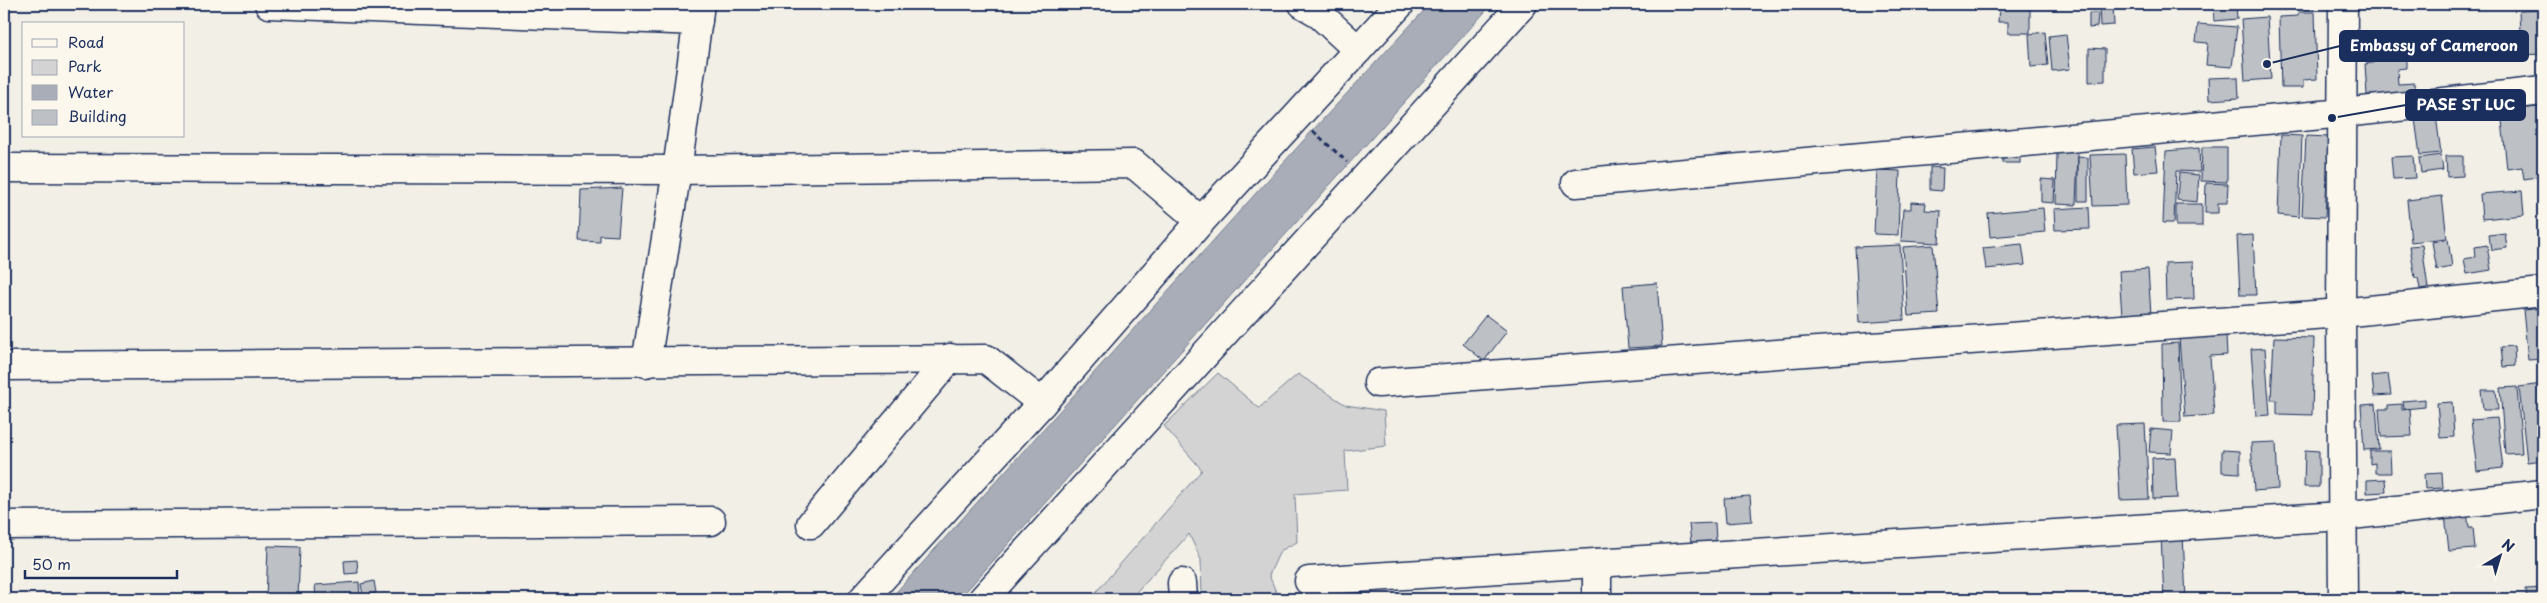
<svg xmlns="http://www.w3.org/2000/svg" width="2547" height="603" viewBox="0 0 2547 603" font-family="'Playpen Sans',sans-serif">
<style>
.green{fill:#d2d3d2;stroke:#768198}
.water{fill:#a9adb7;stroke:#707b93}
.building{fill:#bdc0c4;stroke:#1b2f5e}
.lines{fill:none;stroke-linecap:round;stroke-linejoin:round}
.minor-casing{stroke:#1b2f5e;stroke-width:31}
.path{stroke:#1b2f5e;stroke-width:3;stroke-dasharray:5 4;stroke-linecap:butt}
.minor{stroke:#fbf7ec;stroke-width:28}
.leader{fill:none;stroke:#1b2f5e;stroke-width:2}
.callout-dot{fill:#1b2f5e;stroke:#fbf7ec;stroke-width:2}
.callout{fill:#1b2f5e;stroke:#1b2f5e;stroke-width:2}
.callout-label{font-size:15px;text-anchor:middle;font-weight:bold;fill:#fff}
</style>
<rect width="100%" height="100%" fill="#f2efe6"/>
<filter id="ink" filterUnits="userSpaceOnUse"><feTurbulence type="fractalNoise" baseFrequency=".02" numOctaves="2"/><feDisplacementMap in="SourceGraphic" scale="10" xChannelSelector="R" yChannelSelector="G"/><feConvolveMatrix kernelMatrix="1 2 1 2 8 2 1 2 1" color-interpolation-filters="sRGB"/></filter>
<g filter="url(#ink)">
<polygon class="green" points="1218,373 1259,408 1298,374 1346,405 1384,411 1386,446 1345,451 1347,490 1295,494 1297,542 1280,551 1269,575 1276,592 1288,599 1202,599 1201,560 1189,534 1130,599 1090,599 1202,470 1164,426"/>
<polygon class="water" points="1430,4 1492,4 959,599 890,599 1312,131"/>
<g class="building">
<polygon points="1999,4 2030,4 2030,33 2008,33 2008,22 1998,22"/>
<polygon points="2099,4 2113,4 2114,25 2100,26"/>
<polygon points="2213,4 2236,4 2237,19 2214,21"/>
<polygon points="2276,4 2314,4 2314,9 2276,10"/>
<polygon points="2540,4 2543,4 2543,25 2542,26"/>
<polygon points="2540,10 2542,54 2521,55 2519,11"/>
<polygon points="2298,12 2315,12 2317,79 2303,80 2303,88 2281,88 2279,17 2298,16"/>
<polygon points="2089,13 2098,13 2097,27 2089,28"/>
<polygon points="2267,17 2271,79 2245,81 2241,19"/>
<polygon points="2198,24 2237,27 2232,67 2206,65 2208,43 2196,42"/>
<polygon points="2045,32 2048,65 2031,67 2029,34"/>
<polygon points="2066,34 2070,69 2052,71 2049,36"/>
<polygon points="2089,48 2105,49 2105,81 2089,82"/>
<polygon points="2406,50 2406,68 2397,69 2398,84 2414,83 2415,93 2367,95 2365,64 2373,63 2373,51"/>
<polygon points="2238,77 2239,98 2209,100 2208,78"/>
<polygon points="2538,107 2543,176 2524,179 2522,167 2507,169 2501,111"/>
<polygon points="2436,116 2441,153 2420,155 2415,119"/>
<polygon points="2281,135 2302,136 2299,217 2278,215"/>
<polygon points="2306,136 2329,137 2325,217 2302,216"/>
<polygon points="2155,147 2158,171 2134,173 2132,149"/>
<polygon points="2202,147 2227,147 2227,182 2201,181"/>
<polygon points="2199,148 2200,172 2176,171 2174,223 2163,223 2166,151"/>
<rect x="2003" y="151" width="17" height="12"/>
<polygon points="2057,152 2078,153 2076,205 2056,204"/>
<polygon points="2125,154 2127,205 2093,206 2090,155"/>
<polygon points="2441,155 2443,170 2421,173 2419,158"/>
<polygon points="2413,156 2415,178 2393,179 2391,157"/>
<polygon points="2446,156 2463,156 2463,176 2447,177"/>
<polygon points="2078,157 2088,158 2088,201 2078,201"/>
<polygon points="1930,167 1943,168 1942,191 1930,190"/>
<polygon points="1877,170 1900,171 1898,235 1874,234"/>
<polygon points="2179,173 2199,175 2197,202 2177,200"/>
<polygon points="2041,179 2055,180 2054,203 2041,202"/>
<polygon points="2206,183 2228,184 2227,203 2218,203 2218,213 2205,213"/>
<polygon points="622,188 618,236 600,235 600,242 579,241 581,190"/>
<polygon points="2522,191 2524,215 2482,219 2480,194"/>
<polygon points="2442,196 2447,238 2411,242 2407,200"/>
<polygon points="1911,202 1926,203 1925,210 1941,211 1939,243 1901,241 1903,209 1911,209"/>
<rect x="2176" y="204" width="26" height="22"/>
<polygon points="2089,207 2090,229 2055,230 2054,209"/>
<polygon points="2043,208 2045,232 1990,237 1988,213"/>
<polygon points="2505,233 2507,248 2491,250 2489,235"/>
<polygon points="2253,235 2256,295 2240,295 2237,236"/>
<polygon points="2448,239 2452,267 2437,270 2432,242"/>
<polygon points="2022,244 2025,265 1986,269 1983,248"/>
<polygon points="1900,245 1904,320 1859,323 1855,247"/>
<polygon points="1933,245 1939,314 1908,316 1903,247"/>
<polygon points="2422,245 2428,288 2420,289 2418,278 2415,278 2410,246"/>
<polygon points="2487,245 2491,270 2467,274 2464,259 2476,257 2475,247"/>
<polygon points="2193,262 2194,299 2166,300 2165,263"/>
<polygon points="2148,269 2151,315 2122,317 2119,271"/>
<polygon points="1657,283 1662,346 1628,348 1623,286"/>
<polygon points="2543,308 2543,359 2528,360 2523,310"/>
<polygon points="1486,315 1507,331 1484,361 1463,344"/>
<polygon points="2226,335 2227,355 2210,356 2214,415 2185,417 2179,338"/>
<polygon points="2274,337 2314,338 2312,415 2277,414 2277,400 2271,400"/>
<polygon points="2178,343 2181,422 2163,422 2162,344"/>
<polygon points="2514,346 2515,366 2503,367 2501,347"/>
<polygon points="2265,348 2270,415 2256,416 2251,349"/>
<polygon points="2388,374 2391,395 2374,396 2372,376"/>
<polygon points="2543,384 2543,460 2527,462 2519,387"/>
<polygon points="2517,387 2522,453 2505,454 2500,388"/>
<polygon points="2481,390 2496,390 2498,410 2483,410"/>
<polygon points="2425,399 2425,407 2404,409 2403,401"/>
<polygon points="2452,402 2454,437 2440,438 2437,403"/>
<polygon points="2376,404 2379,449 2364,450 2361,405"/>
<polygon points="2402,404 2402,410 2410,409 2412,436 2381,437 2379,409 2388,409 2388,405"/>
<polygon points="2497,418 2503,468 2477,471 2471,420"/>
<polygon points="2145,424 2149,499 2120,500 2116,425"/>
<polygon points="2151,429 2173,431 2171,453 2149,452"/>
<polygon points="2276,442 2278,489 2254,491 2251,443"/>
<polygon points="2222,450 2240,451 2240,473 2222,472"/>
<polygon points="2305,450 2319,451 2319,487 2304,487"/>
<polygon points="2370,451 2390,451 2391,473 2375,473 2375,463 2370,464"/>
<polygon points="2175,457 2177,498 2153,499 2152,458"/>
<polygon points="2442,473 2443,488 2425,489 2424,474"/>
<polygon points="2385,479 2386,492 2367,493 2367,480"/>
<polygon points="1750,496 1752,521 1726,523 1724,498"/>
<polygon points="2467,512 2469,527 2473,527 2475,549 2449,551 2445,515"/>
<polygon points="1715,523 1716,541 1691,543 1689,524"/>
<polygon points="2183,535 2186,599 2164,599 2161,536"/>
<polygon points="268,546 300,547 298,599 266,599"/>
<polygon points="357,560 358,573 345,574 344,561"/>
<polygon points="374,581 376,593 363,596 361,584"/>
<polygon points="359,582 360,599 316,599 315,585"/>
<polygon points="2543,588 2543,599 2526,599 2525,589"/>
</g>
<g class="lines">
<defs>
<g id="minor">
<polyline points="269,4 698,21"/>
<polyline points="1303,4 1317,12 1358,50"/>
<polyline points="4,168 677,170 1134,164 1201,221"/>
<polyline points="1576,183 2344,113 2543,91"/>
<polyline points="646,363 677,170 700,4"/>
<polyline points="4,366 986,359 1042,403"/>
<polyline points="1378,383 2341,313 2543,292"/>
<polyline points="811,524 950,358"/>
<polyline points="4,525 711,521"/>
<polyline points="1597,563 1597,599"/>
<polyline points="1309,581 2342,516 2543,494"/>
<polyline points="1182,583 1183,599"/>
<polyline points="863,599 1042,403 1201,221 1400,4"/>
<polyline points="983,599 1523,4"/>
<polyline points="2343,599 2341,313 2343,4"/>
</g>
</defs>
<use href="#minor" class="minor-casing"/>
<polyline class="path" points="1313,131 1347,162"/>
<use href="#minor" class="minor"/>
</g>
</g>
<path class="leader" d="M2267 64L2340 46M2332 118L2406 105"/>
<g class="callout-dot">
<circle cx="2267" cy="64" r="5"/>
<circle cx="2332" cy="118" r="5"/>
</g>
<g class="callout">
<rect x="2340" y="31" width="188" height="30" rx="5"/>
<rect x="2406" y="90" width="119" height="30" rx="5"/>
</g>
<g class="callout-label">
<text x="2434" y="51">Embassy of Cameroon</text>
<text x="2466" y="110">PASE ST LUC</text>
</g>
<rect width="2547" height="603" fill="none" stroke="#fbf7ec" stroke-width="20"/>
<rect x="10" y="10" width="2527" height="583" fill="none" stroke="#1b2f5e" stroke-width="2" filter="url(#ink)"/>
<rect x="22" y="22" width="162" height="115" fill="#fbf7ec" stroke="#a1a7b3"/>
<rect x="32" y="39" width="25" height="8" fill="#fbf7ec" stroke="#a1a7b3"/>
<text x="68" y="48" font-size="15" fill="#1b2f5e">Road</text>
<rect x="32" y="60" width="25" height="15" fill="#d2d3d2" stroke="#a1a7b3"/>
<text x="68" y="72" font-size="15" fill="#1b2f5e">Park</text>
<rect x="32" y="85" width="25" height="15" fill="#a9adb7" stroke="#a1a7b3"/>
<text x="68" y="98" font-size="15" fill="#1b2f5e">Water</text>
<rect x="32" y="110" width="25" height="15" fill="#bdc0c4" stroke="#a1a7b3"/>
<text x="68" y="122" font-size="15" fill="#1b2f5e">Building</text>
<g transform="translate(2500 556) rotate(38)" stroke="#fbf7ec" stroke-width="4" paint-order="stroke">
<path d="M0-4L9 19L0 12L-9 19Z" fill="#1b2f5e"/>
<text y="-8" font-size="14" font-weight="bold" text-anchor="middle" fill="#1b2f5e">N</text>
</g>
<path d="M25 570v8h152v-8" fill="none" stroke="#1b2f5e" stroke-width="2.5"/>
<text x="32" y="570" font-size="15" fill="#1b2f5e" stroke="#fbf7ec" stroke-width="4" paint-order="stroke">50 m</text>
</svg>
